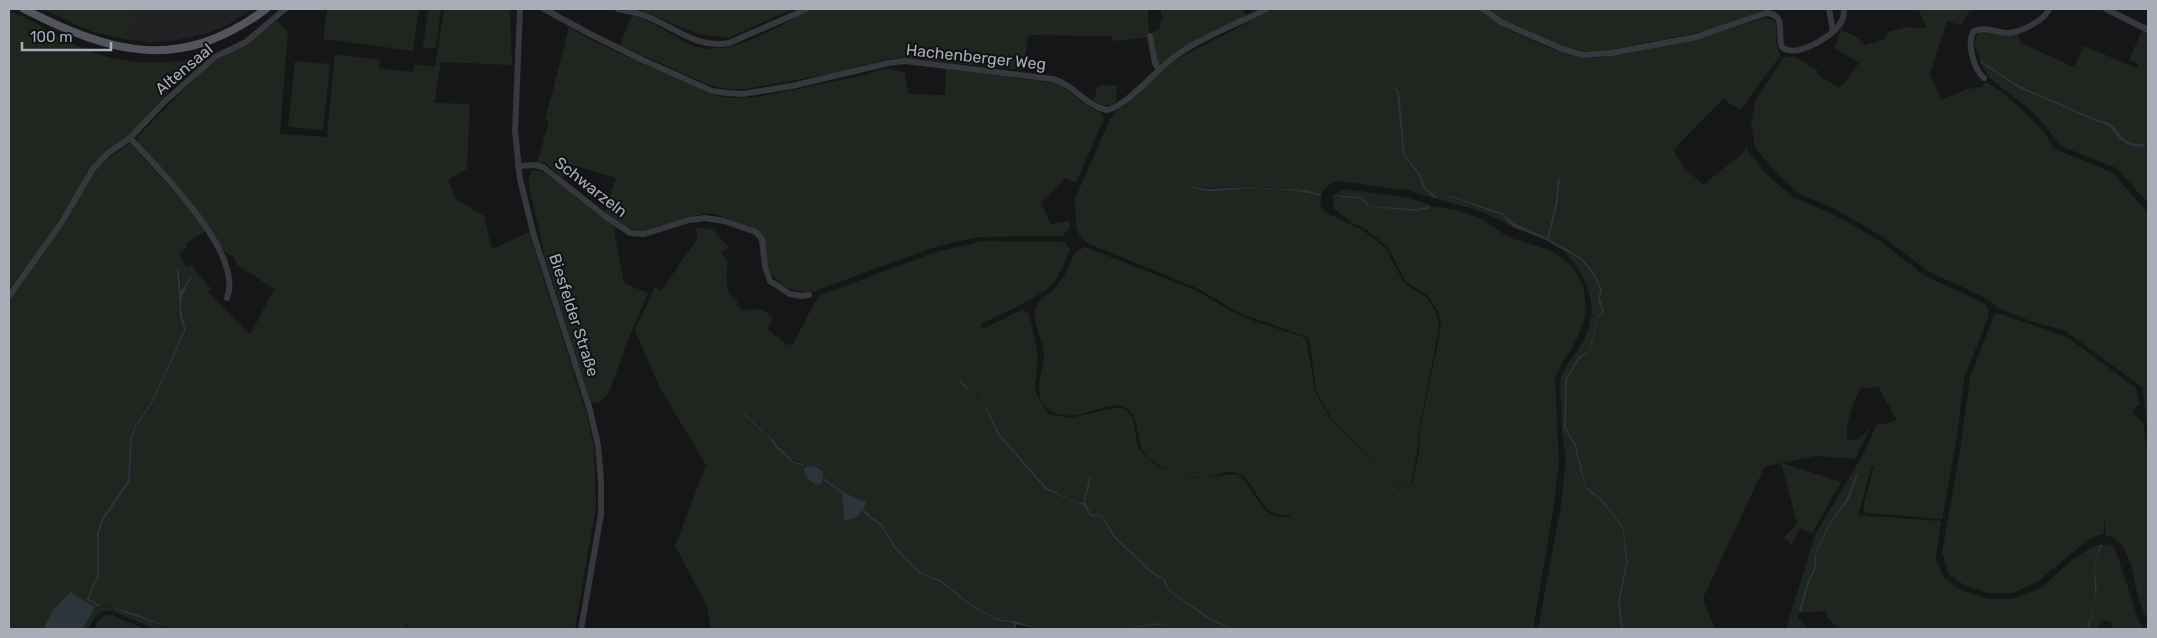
<svg xmlns="http://www.w3.org/2000/svg" width="2157" height="638" viewBox="0 0 2157 638" font-family="Rubik,sans-serif">
<style>
.built{fill:#222225}
.green{fill:#1e261f;fill-rule:evenodd}
.water{fill:#2c353c}
.lines{fill:none;stroke-linecap:round;stroke-linejoin:round}
.stream{stroke:#2c353c;stroke-width:2}
.minor{stroke:#37383d;stroke-width:6}
.major{stroke:#53555c;stroke-width:8}
.labels{text-anchor:middle;dominant-baseline:central;stroke-width:4;stroke-linejoin:round;paint-order:stroke}
.street-label{font-size:16px;fill:#a8adb8;stroke:#111113}
</style>
<rect width="100%" height="100%" fill="#161618"/>
<polygon class="built" points="137,9 252,9 226,26 205,34 173,41 150,42 129,40"/>
<g class="green">
<polygon points="43,9 137,9 129,40 92,32"/>
<polygon points="327,9 419,9 413,51 323,39"/>
<polygon points="428,9 441,9 436,48 423,48"/>
<path d="M444 9H510L512 65 441 62 434 103 470 104 467 169 448 180 456 199 484 216 492 249 529 232 587 415 594 447 596 506 575 629H404L409 626 408 625 401 629H172C148 618 123 606 96 605L98 606C122 608 145 619 167 629H154L113 611H102L94 618 88 629H82L95 608 71 593 53 610 43 629H9V300L36 262 98 167C107 157 119 152 130 143L188 207 206 231 186 243 187 248 179 253 186 267 191 265 212 290 208 292 250 335 274 289 237 265 233 256 221 251C205 209 167 176 137 143L138 136 210 64 254 39 277 21 288 32 280 134 327 137 335 54 380 60 379 68 413 72 415 64 435 67ZM177 269 181 274V292L191 276C180 298 179 307 186 330L153 402 137 425 132 438 130 481 104 519 99 533V576L88 599 97 575V533L102 518 128 480 130 437 136 424 152 401 184 330 180 317Z"/>
<polygon points="638,9 792,9 728,38 698,34"/>
<path d="M813 9H1148L1149 37 1112 41 1111 36 1028 35 1024 70 904 58 887 59 834 73 747 89H726L707 84 620 45 632 15C642 19 652 23 661 28 671 33 680 40 691 45 728 60 779 25 813 9Z"/>
<polygon points="1161,9 1243,9 1246,16 1183,48 1159,64 1156,63 1152,33 1160,28 1159,22 1162,21"/>
<path d="M1274 9H1479C1496 26 1545 47 1569 55 1579 59 1589 58 1600 58L1696 39 1764 18 1774 20 1777 27 1776 41 1780 56 1740 110 1723 99 1673 150 1685 168 1703 185 1744 152 1747 144V149L1767 175 1793 197 1831 213 1880 241 1925 276 1984 303 1988 308 1989 315 1965 376 1955 449 1942 519 1866 513 1863 508 1874 466H1872L1858 515 1941 521 1936 558 1944 578 1961 590 1988 599H2014L2041 588 2073 559 2094 546 2100 545C2093 562 2094 568 2095 585 2095 598 2091 618 2086 629H1839L1827 617 1826 611 1799 613 1797 619 1802 621 1807 629H1796L1794 626V629H1786L1815 535 1862 456 1877 424H1884L1897 420 1878 387 1861 388C1854 398 1844 428 1848 440 1861 442 1866 431 1873 422L1855 459 1815 456 1782 463 1841 482 1812 533 1800 528 1792 545 1784 538 1797 523 1781 463 1765 466 1703 598 1715 629H1623L1620 601 1628 562 1623 526 1601 498 1586 487 1576 444 1566 428 1567 380 1580 358 1590 352 1598 318 1604 312 1600 298 1602 289 1593 271 1582 258 1549 240 1558 202 1560 181H1557L1556 201 1547 238 1514 223 1503 213 1451 196 1436 197 1425 186 1420 173 1405 155 1399 91 1390 82 1397 92 1399 102 1403 155 1418 174 1423 187 1434 198 1418 194 1410 190 1393 189 1340 181C1331 183 1326 186 1321 194 1299 189 1274 186 1251 187 1231 187 1212 190 1192 186 1215 193 1231 188 1254 188 1276 189 1299 191 1321 196L1320 205 1325 212 1364 231 1386 249 1404 283 1427 298 1436 313 1439 328 1419 429 1417 453 1411 484 1400 489 1393 483 1399 490 1412 484 1419 453 1420 429 1441 328 1439 313 1429 297 1405 281 1388 247 1365 229 1353 223 1334 209 1333 196 1361 199 1369 207 1415 211 1429 209 1431 206 1456 210 1480 218 1508 237 1552 251 1572 266 1584 288 1586 314 1577 339 1561 365 1555 379 1559 462 1554 505 1533 629H1234L1209 617 1169 590 1165 579 1151 570 1115 536 1103 516 1091 515 1085 503 1089 478 1083 503 1073 501 1046 487 999 433 987 408 978 397 959 382 977 398 986 409 997 434 1045 489 1073 502 1083 505 1090 516 1102 517 1113 537 1150 572 1163 580 1168 591 1208 619 1231 629H1179L1156 623 1115 629H1038L1015 621 997 619 972 605 941 580 921 573 896 547 882 524 868 517 881 526 894 548 920 574 940 582 971 606 996 620 1015 623 1013 629H711L707 606 675 546 706 465 659 386 635 330 655 287 661 291 697 239 696 228 712 229 729 247 721 253 728 261C727 276 723 293 738 301L736 305 742 310 761 309 773 317 768 327 769 331 788 345 793 344 818 296 933 253 982 241 1065 242 1070 249C1066 261 1061 274 1052 284 1038 299 1001 314 981 324L983 329 1021 310 1029 313 1038 355 1035 391 1048 414 1069 418 1115 408 1125 409 1133 418 1138 448 1156 466 1193 478 1238 474C1251 484 1256 505 1271 514 1276 516 1285 517 1290 518V516C1285 515 1276 515 1272 512 1258 504 1251 476 1237 473 1227 470 1217 475 1207 477 1188 479 1161 470 1148 457 1134 443 1142 422 1128 409 1116 399 1090 413 1077 415 1059 418 1039 410 1039 389 1038 378 1044 367 1044 356 1044 341 1033 325 1035 311 1038 297 1049 296 1057 286 1065 276 1070 264 1074 253L1085 247 1197 291 1233 312 1251 320 1306 338 1315 391 1330 419 1385 474 1331 418 1316 390 1310 344 1307 337 1239 313 1199 289 1087 243 1080 236 1076 228 1075 199 1110 119 1116 111 1126 105 1172 62ZM743 412C752 420 762 427 770 436 778 444 786 461 799 462L802 466 793 463 776 448 770 438 742 413ZM1856 474 1848 501 1831 523 1816 554V568L1799 610 1807 583 1814 568 1815 553 1830 522 1846 500Z"/>
<path d="M1487 9H1768L1710 30 1599 52C1567 53 1514 28 1487 9Z"/>
<polygon points="1918,9 1971,9 1960,25 1947,21 1930,74 1941,100 1967,89 1982,87 1985,82 2001,91 2032,119 2045,133 2054,149 2102,168 2114,174 2148,213 2148,430 2142,387 2064,330 2033,322 1998,308 1988,299 1929,272 1883,237 1833,208 1798,193 1773,170 1755,147 1751,122 1756,99 1783,58 1794,56 1818,71 1817,74 1840,88 1859,63 1834,48 1841,30 1855,36 1865,45 1883,40 1888,32 1907,27 1927,28"/>
<path d="M9 10C31 20 52 33 74 44 113 64 160 67 202 57L160 101 134 131 94 164 43 245 9 289Z"/>
<path d="M569 27 591 40 713 95 730 98H748L778 93 865 75 886 68 905 73 908 94 945 95 946 69 1056 83C1073 92 1084 106 1101 113L1104 119 1076 183 1066 178 1041 202 1051 224 1069 221 1070 228 1062 236 977 237 932 248 812 292C769 292 767 264 756 230L715 214 705 213 647 230C629 233 619 222 605 212L616 178 570 164 563 179 545 162 537 164 549 121 545 120Z"/>
<polygon points="2142,30 2148,33 2148,147 2143,144 2131,144 2122,138 2109,123 2097,120 2018,85 1980,60 1974,42 1979,32 2017,33 2021,43 2074,67 2084,46 2137,68 2139,64 2129,60"/>
<polygon points="295,61 330,64 323,130 288,127"/>
<path d="M1980 62 2017 87 2097 122C2117 126 2113 138 2129 145 2135 148 2142 145 2148 149V203L2116 168 2061 146 2036 115 1989 77Z"/>
<path d="M1117 85 1116 102C1109 107 1100 106 1093 101L1098 86Z"/>
<polygon points="533,170 542,171 549,176 613,225 624,283 648,293 628,340 608,395 598,403 591,403 545,257 529,186 529,176"/>
<polygon points="1343,189 1409,198 1430,205 1428,207 1415,209 1370,206 1362,197 1335,195"/>
<polygon points="1450,197 1502,215 1513,227 1483,212 1437,199"/>
<path d="M1562 250 1581 260 1591 272 1600 289 1598 299 1602 312 1597 317 1589 351 1579 356 1565 379 1564 428 1574 445 1585 488 1600 500 1622 527 1626 562 1618 601 1621 629H1538L1561 505 1566 460 1562 434 1560 379C1565 365 1575 355 1582 343 1602 309 1588 274 1562 250Z"/>
<path d="M1998 313 2067 337 2136 388 2140 404 2133 410 2134 414 2143 422 2148 455V619C2131 597 2138 543 2106 535L2104 519V534L2090 538 2037 582 2012 593H1989L1964 585 1949 574 1942 553 1960 450 1970 377 1994 315Z"/>
<polygon points="2110,544 2116,551 2139,622 2144,629 2113,629 2111,622 2105,620 2101,622 2097,629 2088,629 2097,587 2095,571 2096,558 2102,545"/>
<polygon points="104,615 112,615 144,629 94,629 98,621"/>
<polygon points="1156,625 1172,629 1122,629"/>
</g>
<g class="water">
<path d="M1980 60 2018 85 2097 120C2101 121 2106 121 2109 123 2125 134 2118 144 2143 144L2148 149C2142 145 2135 148 2129 145 2113 138 2117 126 2097 122L2017 87 1980 62Z"/>
<polygon points="1389,82 1399,91 1405,155 1420,173 1425,186 1436,197 1451,196 1503,213 1514,223 1547,238 1556,201 1557,180 1560,180 1558,202 1549,239 1582,258 1593,271 1602,289 1600,298 1604,312 1598,318 1590,352 1580,358 1567,380 1566,428 1576,444 1586,487 1601,498 1623,526 1628,562 1620,601 1623,629 1621,629 1618,601 1626,562 1622,527 1600,500 1585,488 1574,445 1564,428 1565,379 1579,356 1589,351 1597,317 1602,312 1598,299 1600,289 1591,272 1581,260 1544,239 1513,227 1502,215 1450,197 1434,198 1423,187 1418,174 1403,155 1397,92"/>
<path d="M1189 186 1207 189 1253 187 1305 190 1321 194V196C1299 191 1277 189 1255 188 1234 188 1209 196 1189 186Z"/>
<polygon points="1335,195 1362,197 1370,206 1415,209 1431,206 1429,209 1415,211 1369,207 1361,199 1333,196"/>
<path d="M177 269H179L181 291 191 276 192 277C179 299 179 305 186 330L153 402 137 425 132 438 130 481 104 519 99 533V576L88 600 87 599 97 575V533L102 518 128 480 130 437 136 424 152 401 184 330 180 317Z"/>
<polygon points="960,380 987,408 999,433 1046,487 1073,501 1083,503 1089,478 1091,478 1085,503 1091,514 1103,516 1115,536 1151,570 1165,579 1169,590 1209,617 1234,629 1251,629 1231,629 1208,619 1168,591 1163,580 1150,572 1113,537 1102,517 1090,516 1083,505 1073,502 1045,489 997,434 986,409 977,398 959,382"/>
<polygon points="743,412 771,437 778,446 794,462 804,464 803,466 793,463 776,448 770,438 742,413"/>
<path d="M807 466 818 468 823 472 822 483 820 485C812 485 805 477 804 470Z"/>
<polygon points="1856,474 1858,475 1848,501 1831,523 1816,554 1816,568 1809,584 1801,611 1799,610 1807,583 1814,568 1815,553 1830,522 1846,500"/>
<path d="M842 492 866 502C861 514 857 519 843 521 846 511 841 503 842 492Z"/>
<polygon points="867,514 882,524 896,547 921,573 941,580 972,605 997,619 1015,621 1038,629 1017,624 1015,629 1013,629 1014,623 996,620 971,606 940,582 920,574 894,548 881,526 868,517"/>
<path d="M2100 545H2102L2096 558 2095 571 2097 587 2089 628 2086 629C2091 618 2095 598 2095 585 2094 568 2093 562 2100 545Z"/>
<polygon points="71,592 95,608 82,629 43,629 53,610"/>
<path d="M95 605C122 606 147 618 172 629L110 607Z"/>
<polygon points="1156,623 1179,629 1156,625 1115,629"/>
</g>
<g class="lines">
<g class="stream">
<polyline points="821,477 843,493"/>
<polyline points="862,509 869,516"/>
<polyline points="88,599 99,606"/>
</g>
<g class="minor">
<polyline points="520,9 515,131 520,179 534,236 590,410 598,445 601,481 601,514 581,629"/>
<path d="M544 9 594 36 643 60 712 91 727 93 743 94 792 86 888 63 905 61 1053 79C1075 85 1085 106 1107 110 1129 105 1156 69 1177 55 1204 36 1237 24 1267 9"/>
<path d="M618 9C628 11 639 13 648 17 676 28 697 49 729 43L807 9"/>
<path d="M1483 9 1501 22 1514 28 1562 49 1583 55 1611 53 1696 37 1766 13C1787 14 1777 34 1782 47 1796 59 1831 37 1840 24 1843 20 1844 13 1844 9"/>
<polyline points="1829,9 1833,31"/>
<polyline points="2106,9 2148,30"/>
<polyline points="1150,36 1155,63 1158,69"/>
<path d="M1984 78C1974 69 1966 43 1974 31 1986 26 1997 33 2009 33 2021 32 2045 20 2049 9"/>
<path d="M130 138C158 169 245 253 227 298"/>
<polyline points="518,166 535,165 543,167 605,216 630,233 644,234 689,220 705,218 724,221 756,232 762,239 765,266 770,281 790,294 802,296 809,295"/>
<polyline points="9,296 61,223 93,169 108,153 130,138 164,102 215,57 246,42 285,9"/>
</g>
<path class="major" d="M24 9C113 54 179 73 266 9"/>
</g>
<g class="labels">
<g class="street-label">
<text transform="translate(976 57) rotate(6)">Hachenberger Weg</text>
<text transform="translate(184 69) rotate(-40)">Altensaal</text>
<text transform="translate(591 187) rotate(38)">Schwarzeln</text>
<text transform="translate(574 315) rotate(72)">Biesfelder Straße</text>
</g>
</g>
<rect width="2157" height="638" fill="none" stroke="#a8adb8" stroke-width="20"/>
<path d="M22 42v8h89v-8" fill="none" stroke="#a8adb8" stroke-width="2.5"/>
<text x="30" y="42" font-size="15" fill="#a8adb8" stroke="#111113" stroke-width="4" paint-order="stroke">100 m</text>
</svg>
